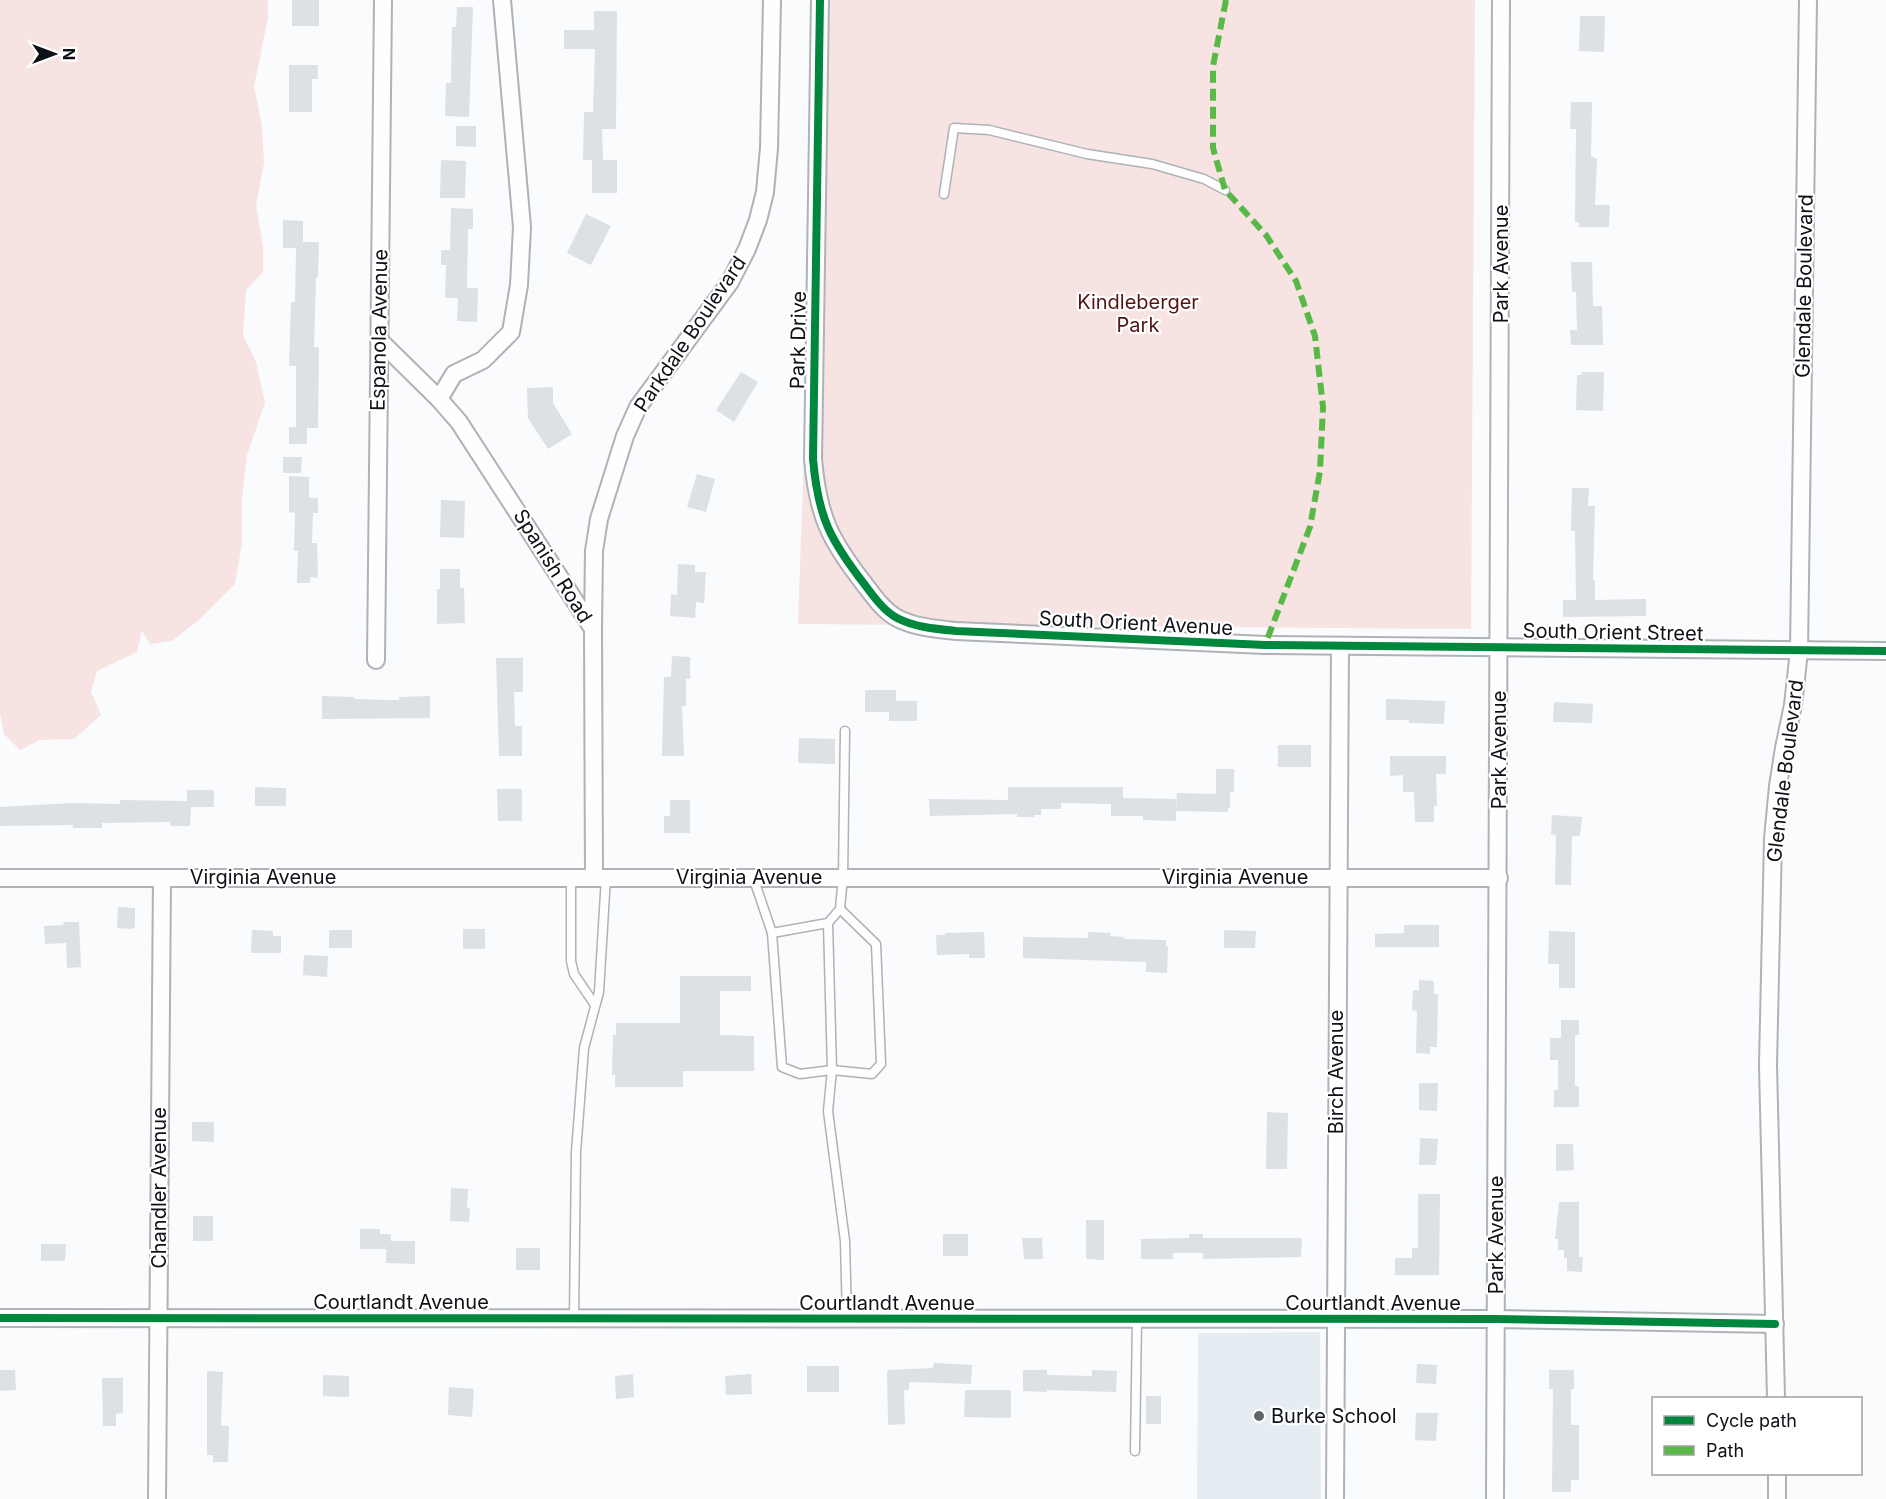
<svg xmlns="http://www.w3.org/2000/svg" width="1886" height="1499" viewBox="0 0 1886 1499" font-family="Inter,sans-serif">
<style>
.built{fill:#e5edf3}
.green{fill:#f6e3e2}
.building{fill:#dde0e4}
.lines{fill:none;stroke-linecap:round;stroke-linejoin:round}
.lane-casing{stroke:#afb2b6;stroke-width:11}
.street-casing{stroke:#afb2b6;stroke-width:20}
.lane{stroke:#fefeff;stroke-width:8}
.street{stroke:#fefeff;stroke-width:16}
.quiet{stroke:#58b947;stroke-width:6;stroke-dasharray:12 6;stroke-linecap:butt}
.cycleway-casing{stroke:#fff;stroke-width:11}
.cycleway{stroke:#00873e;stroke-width:8}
.poi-dot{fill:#606468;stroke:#fff;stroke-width:2}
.labels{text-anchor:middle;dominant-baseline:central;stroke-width:4.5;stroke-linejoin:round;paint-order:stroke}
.street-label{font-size:20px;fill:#0e1217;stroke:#fff}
.park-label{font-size:20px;fill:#551512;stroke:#fff}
.poi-label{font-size:20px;fill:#0e1217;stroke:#fff;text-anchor:start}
</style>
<rect width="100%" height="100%" fill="#f9fbfd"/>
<polygon class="built" points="1320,1332 1321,1499 1197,1499 1198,1333"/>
<g class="green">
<polygon points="0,0 268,0 268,17 254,87 262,126 264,163 256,205 263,247 263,272 246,290 243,335 256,362 265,403 247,455 242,499 242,543 235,584 200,619 172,641 150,644 142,631 137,652 97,671 91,692 101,715 74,739 40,740 20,750 4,734 0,713"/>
<polygon points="820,0 1475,0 1471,629 798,624"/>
</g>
<g class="building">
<rect x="292" y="0" width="27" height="26"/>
<polygon points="457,7 473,7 469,117 445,116 446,83 451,83 452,27 456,27"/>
<polygon points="594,11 617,11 616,129 602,129 603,160 583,160 584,112 593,112 595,49 564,49 564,30 594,30"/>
<polygon points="1580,16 1605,16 1604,52 1579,51"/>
<polygon points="289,65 318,65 318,79 312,79 312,112 289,112"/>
<polygon points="1571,102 1592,102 1591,156 1597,159 1595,205 1610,205 1609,227 1579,227 1579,222 1575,222 1576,129 1570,129"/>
<polygon points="456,126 476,126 476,147 456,146"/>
<polygon points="441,160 466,161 465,198 440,198"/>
<rect x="592" y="160" width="25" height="33"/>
<polygon points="451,208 473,209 473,229 468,229 467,288 478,288 477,322 457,321 458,298 445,298 446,265 441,265 441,250 450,250"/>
<polygon points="586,214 611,226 591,265 567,253"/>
<polygon points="283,220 303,221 303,242 319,242 318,277 316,277 314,347 319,347 318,428 307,428 307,444 289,444 289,427 296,427 296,366 289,366 291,302 295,302 296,248 283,248"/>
<polygon points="1571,262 1592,262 1593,306 1602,306 1603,345 1571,345 1570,330 1577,330 1576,292 1572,292"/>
<polygon points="741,372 758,382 734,422 716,410"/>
<polygon points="1582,372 1604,372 1603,411 1576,410 1577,375 1581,375"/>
<polygon points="553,387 553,403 572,434 548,449 528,418 527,388"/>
<polygon points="283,457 302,457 301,473 283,473"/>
<polygon points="697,474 715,479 706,512 687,507"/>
<polygon points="289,476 309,477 309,498 318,498 318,513 313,513 312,543 317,543 318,578 311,577 310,583 297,583 298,551 294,551 295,513 289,512"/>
<polygon points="1572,488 1589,488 1588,506 1595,506 1593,580 1595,580 1595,600 1646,599 1646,616 1563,617 1563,600 1576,600 1575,531 1571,531"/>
<polygon points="441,500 465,501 464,538 440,537"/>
<polygon points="678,564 695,565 695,572 706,572 704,603 696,602 695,618 670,616 671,594 677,595"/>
<polygon points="440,569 460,569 460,588 464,588 465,623 437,624 437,589 440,589"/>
<polygon points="672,656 690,657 690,679 686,679 686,706 682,706 684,756 662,756 664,677 671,677"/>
<polygon points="496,658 523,658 523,692 514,692 515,726 522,726 522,756 499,756"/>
<polygon points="865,690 896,690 896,701 917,701 917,721 889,721 889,712 865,712"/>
<polygon points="322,696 354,697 354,699 387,700 399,700 399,697 430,696 430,718 322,719"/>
<polygon points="1386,699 1445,701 1444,724 1409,723 1409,720 1386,720"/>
<polygon points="1554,702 1593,704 1592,723 1553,722"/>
<polygon points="799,738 835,739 835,764 798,763"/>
<rect x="1278" y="745" width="33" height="22"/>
<polygon points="1390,756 1446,756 1446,774 1436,774 1437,806 1434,806 1434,822 1415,822 1414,792 1403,792 1403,775 1390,776"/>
<polygon points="1216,769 1234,769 1234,792 1230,792 1230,808 1228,808 1228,812 1176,811 1177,793 1216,794"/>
<polygon points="255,787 286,788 286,806 255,806"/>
<polygon points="1008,787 1123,787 1123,798 1176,799 1176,821 1143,820 1143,816 1111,816 1111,804 1061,803 1061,809 1041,809 1041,815 1034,815 1034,817 1017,817 1017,814 930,816 929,799 1008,800"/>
<polygon points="497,789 522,789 522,821 498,821"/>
<polygon points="187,790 214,790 214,807 191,807 190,826 170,826 170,822 102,823 102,828 73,828 73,825 0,826 0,807 73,803 120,804 120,800 187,801"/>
<polygon points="670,800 690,800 690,833 664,833 664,816 670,816"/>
<polygon points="1552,815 1582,817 1580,836 1572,836 1571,885 1555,885 1556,835 1551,834"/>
<polygon points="118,907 135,908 135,927 132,929 117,928"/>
<polygon points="63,922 79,922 81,967 67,968 66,943 45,944 44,926 64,925"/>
<polygon points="1404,925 1439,925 1439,947 1375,947 1375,934 1404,933"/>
<rect x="463" y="929" width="22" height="20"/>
<polygon points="252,930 273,931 273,936 281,936 281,953 251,953"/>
<rect x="329" y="930" width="23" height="18"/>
<polygon points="1224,930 1256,931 1255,948 1224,948"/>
<polygon points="1549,931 1575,932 1575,988 1559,988 1559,964 1548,964"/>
<polygon points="984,932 985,958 969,958 969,954 937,955 936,935 945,935 945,933"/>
<polygon points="1088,932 1111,933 1110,936 1124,937 1124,939 1166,940 1166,946 1168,946 1167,973 1146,972 1146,962 1023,958 1023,937 1088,938"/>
<polygon points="304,955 328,956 327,977 303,975"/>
<polygon points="680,976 751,976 751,991 720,991 720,1035 754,1036 754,1071 683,1071 683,1087 615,1087 615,1075 612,1075 613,1035 616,1035 616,1023 680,1023"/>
<polygon points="1419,980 1434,981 1434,994 1438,994 1437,1047 1430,1047 1430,1054 1416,1053 1417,1011 1412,1010 1413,990 1419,990"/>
<polygon points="1561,1020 1579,1020 1579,1035 1575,1035 1575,1086 1579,1086 1579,1107 1554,1107 1554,1090 1558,1090 1558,1060 1550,1060 1550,1038 1561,1038"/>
<polygon points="1419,1083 1438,1083 1437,1111 1419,1110"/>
<polygon points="1267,1112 1288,1113 1287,1169 1266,1169"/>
<polygon points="192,1122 214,1122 214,1142 192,1141"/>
<polygon points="1420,1138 1438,1139 1436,1165 1419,1165"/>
<polygon points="1556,1144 1573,1144 1574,1170 1556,1171"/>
<polygon points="451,1188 468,1189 467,1208 470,1208 469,1222 450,1221"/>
<polygon points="1418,1194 1440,1194 1439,1275 1395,1275 1395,1258 1412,1258 1412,1248 1418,1248"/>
<polygon points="1559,1202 1579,1202 1579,1257 1583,1257 1582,1272 1567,1271 1567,1258 1564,1258 1564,1250 1558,1250 1558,1239 1555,1239"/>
<rect x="193" y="1216" width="20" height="25"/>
<polygon points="1086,1220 1104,1220 1104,1260 1086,1259"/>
<polygon points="360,1229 380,1229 380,1234 391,1234 391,1241 415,1241 415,1264 386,1263 386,1249 360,1249"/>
<rect x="943" y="1234" width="25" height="22"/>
<polygon points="1189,1234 1203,1234 1203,1238 1302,1238 1301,1257 1203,1259 1203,1253 1173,1253 1173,1259 1141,1259 1141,1239 1189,1238"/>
<polygon points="1022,1238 1042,1238 1043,1259 1024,1259"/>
<polygon points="41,1244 66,1244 65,1261 41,1261"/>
<rect x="516" y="1248" width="24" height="22"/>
<polygon points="934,1363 972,1365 971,1384 909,1382 909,1390 904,1390 905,1424 888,1425 887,1372 889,1370 933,1368"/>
<polygon points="1417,1364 1437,1365 1436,1384 1416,1383"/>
<rect x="807" y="1366" width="32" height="26"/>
<polygon points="0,1370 15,1370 16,1390 0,1391"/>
<polygon points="1023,1370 1047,1370 1047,1375 1092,1376 1092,1370 1117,1371 1116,1392 1047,1390 1047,1392 1023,1391"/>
<polygon points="1549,1370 1574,1370 1574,1389 1571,1389 1571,1425 1579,1425 1579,1480 1571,1480 1571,1492 1552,1492 1553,1389 1549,1389"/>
<polygon points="207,1371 223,1372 221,1426 229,1426 228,1462 213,1462 213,1455 207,1455"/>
<polygon points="633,1374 634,1397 616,1399 615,1376"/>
<polygon points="751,1374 752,1394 726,1395 725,1376"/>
<polygon points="323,1375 349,1376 349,1397 323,1396"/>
<polygon points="102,1378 123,1378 123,1413 116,1414 116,1426 103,1426"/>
<polygon points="449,1387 474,1389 472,1417 448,1415"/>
<polygon points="965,1390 1011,1390 1011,1418 964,1417"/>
<rect x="1146" y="1396" width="15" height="28"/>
<polygon points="1416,1413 1438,1413 1436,1441 1415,1440"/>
</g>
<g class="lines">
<defs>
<g id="lane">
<polyline points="944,194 954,128 989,130 1087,154 1152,164 1204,179 1225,190"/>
<polyline points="845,731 843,877 840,909 828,923 832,1070 828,1111 845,1241 847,1319"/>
<polyline points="571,877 571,961 574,974 595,1005"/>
<polyline points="753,877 772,933"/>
<polyline points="828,923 772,933 782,1067 800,1074 832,1070 872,1074 881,1064 876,944 840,909"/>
<polyline points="574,1319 576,1152 584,1048 599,992 606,877"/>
<polyline points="1135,1451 1137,1319"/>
</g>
<g id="street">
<path d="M820 0 813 459C818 517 830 540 865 585 874 597 884 611 897 618 914 627 936 629 956 631L1265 645 1886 651"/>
<polyline points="379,340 439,399 459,422 593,629 594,877"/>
<polyline points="439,399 454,374 483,360 511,332 519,285 522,227 502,0"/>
<polyline points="593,629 594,551 599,519 625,436 638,407 730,282 747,249 758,220 765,192 769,148 772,0"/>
<polyline points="376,660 383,0"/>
<polyline points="0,878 1499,878"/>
<polyline points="0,1318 1495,1319 1775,1324"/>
<polyline points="1776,1398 1768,1065 1773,839 1778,786 1784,748 1793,705 1799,651 1808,0"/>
<polyline points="1777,1474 1777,1499"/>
<polyline points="157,1499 162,878"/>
<polyline points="1335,1499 1340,646"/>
<polyline points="1495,1499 1501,0"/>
</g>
</defs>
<use href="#lane" class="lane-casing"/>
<use href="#street" class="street-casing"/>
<use href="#lane" class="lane"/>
<use href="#street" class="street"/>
<polyline class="quiet" points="1226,0 1213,66 1213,148 1225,190 1266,235 1296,281 1315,336 1323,407 1320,471 1310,527 1265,645"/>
<defs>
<g id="cycleway">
<path d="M820 0 813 459C818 517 830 540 865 585 874 597 884 611 897 618 914 627 936 629 956 631L1265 645 1886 651"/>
<polyline points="0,1318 1495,1319 1775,1324"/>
</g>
</defs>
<use href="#cycleway" class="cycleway-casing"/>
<use href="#cycleway" class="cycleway"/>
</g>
<circle class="poi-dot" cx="1259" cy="1416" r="6"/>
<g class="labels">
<g class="street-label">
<text transform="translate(1501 264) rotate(-90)">Park Avenue</text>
<text transform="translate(1804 286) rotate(-89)">Glendale Boulevard</text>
<text transform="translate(379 330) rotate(-89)">Espanola Avenue</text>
<text transform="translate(690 334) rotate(-56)">Parkdale Boulevard</text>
<text transform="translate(798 340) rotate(-89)">Park Drive</text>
<text transform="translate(553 566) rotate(58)">Spanish Road</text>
<text transform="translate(1136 623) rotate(3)">South Orient Avenue</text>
<text transform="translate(1613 632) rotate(1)">South Orient Street</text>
<text transform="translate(1499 750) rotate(-90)">Park Avenue</text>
<text transform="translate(1785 771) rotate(-83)">Glendale Boulevard</text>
<text x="263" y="877">Virginia Avenue</text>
<text x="749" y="877">Virginia Avenue</text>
<text x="1235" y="877">Virginia Avenue</text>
<text transform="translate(1336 1072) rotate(-90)">Birch Avenue</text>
<text transform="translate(159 1188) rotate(-90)">Chandler Avenue</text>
<text transform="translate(1496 1235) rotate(-90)">Park Avenue</text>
<text x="401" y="1302">Courtlandt Avenue</text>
<text x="887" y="1303">Courtlandt Avenue</text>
<text x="1373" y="1303">Courtlandt Avenue</text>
</g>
<g class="park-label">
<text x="1138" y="302">Kindleberger<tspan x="1138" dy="23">Park</tspan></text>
</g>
<g class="poi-label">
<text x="1271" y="1416">Burke School</text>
</g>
</g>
<rect x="1652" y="1397" width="210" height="78" fill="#ffffff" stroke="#9fa0a2" stroke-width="1.5"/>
<rect x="1664" y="1416" width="30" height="9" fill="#00873e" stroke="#9fa0a2" stroke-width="1.5"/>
<text x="1706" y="1427" font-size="18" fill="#0e1217">Cycle path</text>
<rect x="1664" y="1446" width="30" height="9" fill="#58b947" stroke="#9fa0a2" stroke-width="1.5"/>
<text x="1706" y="1457" font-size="18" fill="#0e1217">Path</text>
<g transform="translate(54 54) rotate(90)" stroke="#ffffff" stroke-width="4.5" paint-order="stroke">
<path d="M0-4.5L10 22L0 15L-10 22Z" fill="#0e1217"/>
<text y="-9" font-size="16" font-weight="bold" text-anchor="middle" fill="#0e1217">N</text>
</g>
</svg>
